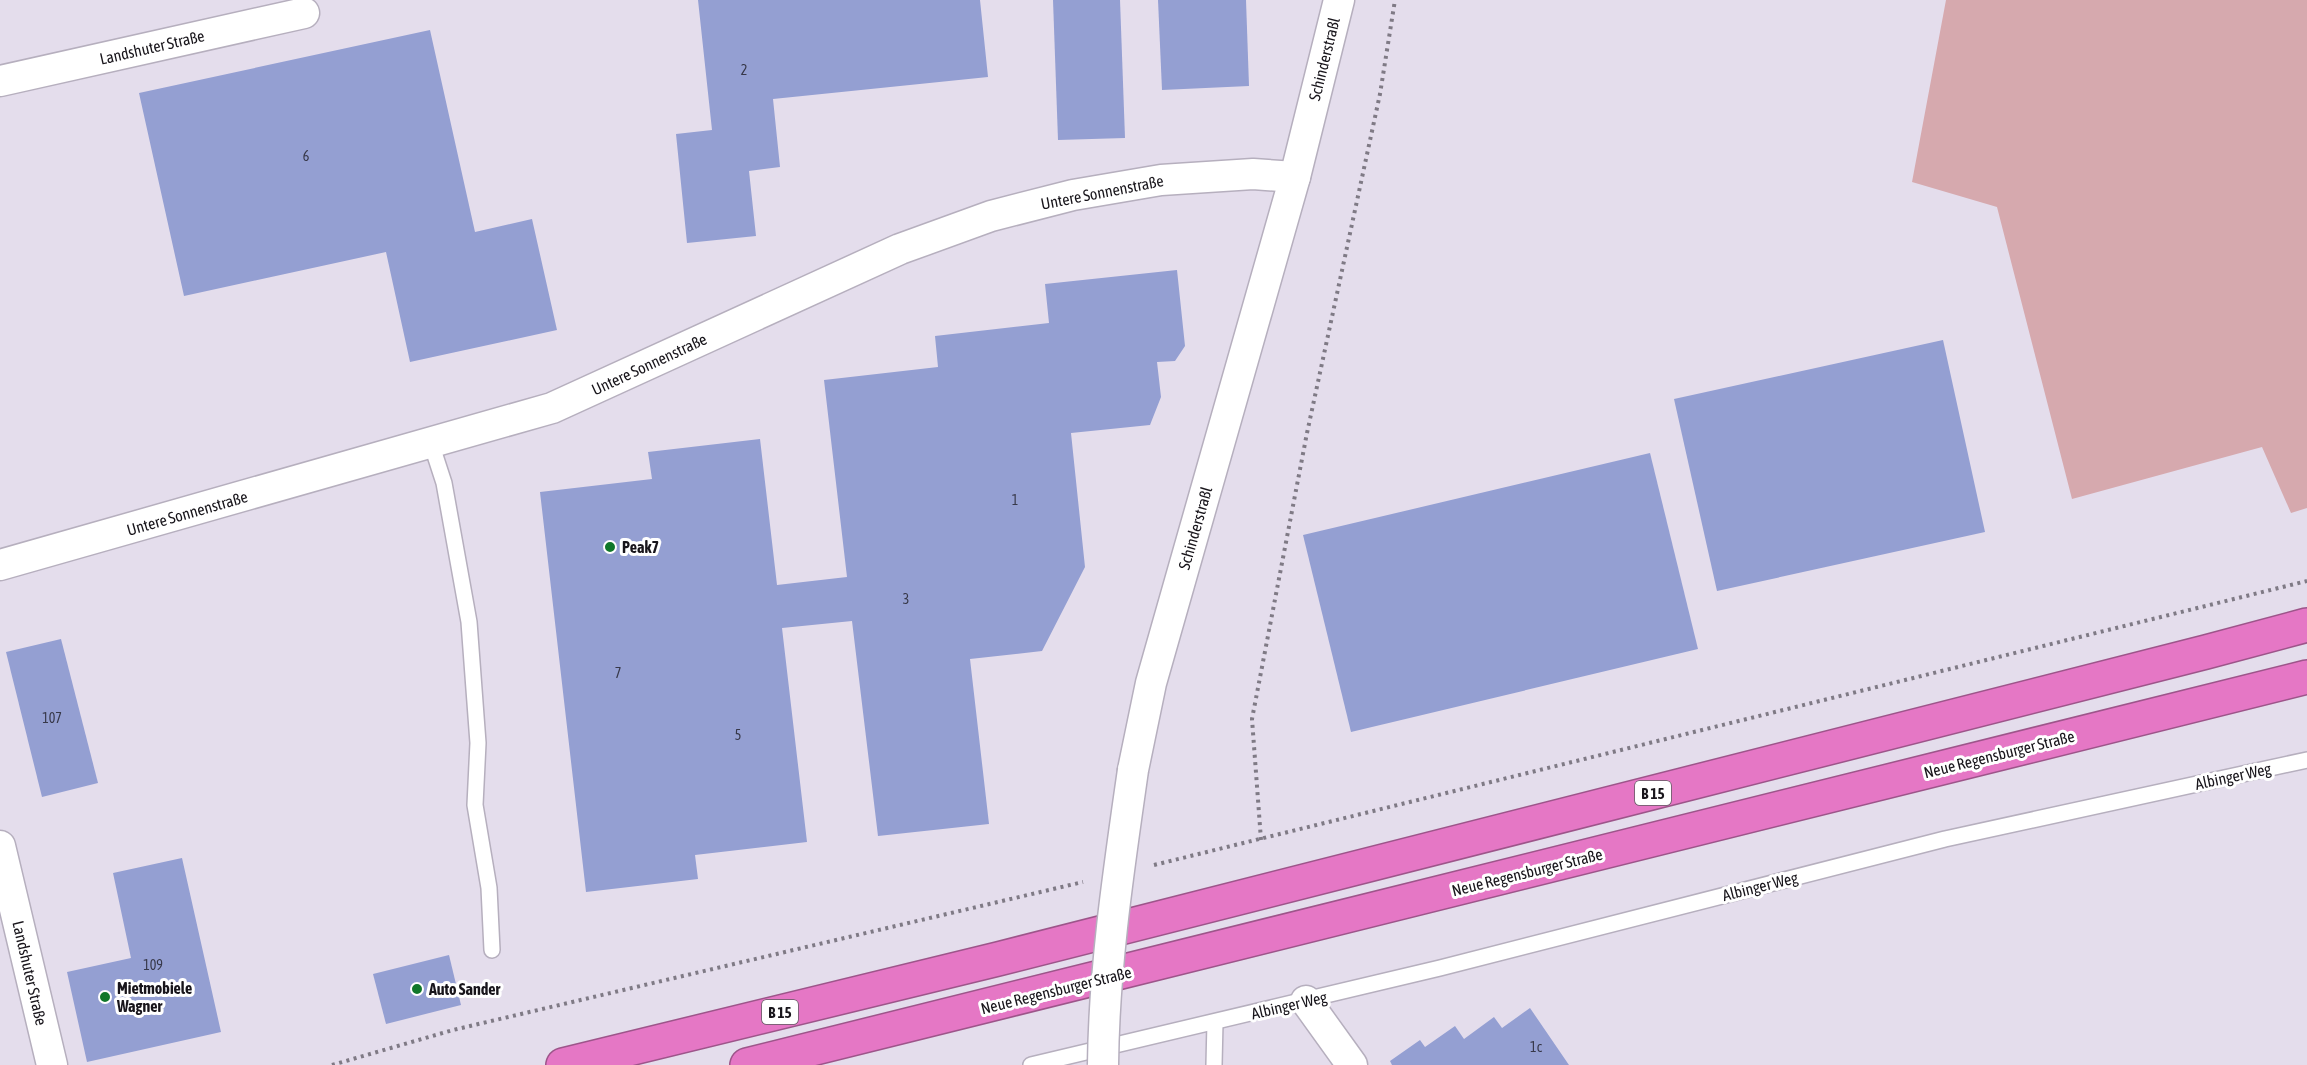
<svg xmlns="http://www.w3.org/2000/svg" width="2307" height="1065" viewBox="0 0 2307 1065" font-family="'Asap Condensed',sans-serif">
<style>
.green{fill:#d6a9ae}
.building{fill:#949fd2}
.lines{fill:none;stroke-linecap:round;stroke-linejoin:round}
.lane-casing{stroke:#b6afbe;stroke-width:18}
.street-casing{stroke:#b6afbe;stroke-width:33}
.highway-casing{stroke:#9d558a;stroke-width:36}
.path{stroke:#7f7a85;stroke-width:4;stroke-dasharray:3 4.5;stroke-linecap:butt}
.lane{stroke:#fff;stroke-width:15}
.street{stroke:#fff;stroke-width:30}
.highway{stroke:#e577c5;stroke-width:33}
.street-bridge-casing{stroke:#b6afbe;stroke-width:33;stroke-linecap:butt}
.street-bridge{stroke:#fff;stroke-width:30}
.poi-dot{fill:#10772a;stroke:#fff;stroke-width:2}
.labels{text-anchor:middle;dominant-baseline:central;stroke-width:6;stroke-linejoin:round;paint-order:stroke}
.number-label{font-size:14px;fill:#373849}
.shield{fill:#fff;stroke:#5d5b5f;stroke-width:1.5}
.shield-label{font-size:15px;font-weight:bold;fill:#18151b}
.street-label{font-size:16px;fill:#18151b;stroke:#fff}
.poi-label{font-size:16px;font-weight:bold;fill:#18151b;stroke:#fff;text-anchor:start}
</style>
<rect width="100%" height="100%" fill="#e4ddec"/>
<polygon class="green" points="1946,0 2307,0 2307,508 2291,513 2262,447 2072,499 1997,207 1912,182"/>
<g class="building">
<polygon points="698,0 980,0 988,77 773,99 780,167 749,171 756,236 687,243 676,134 712,130"/>
<polygon points="1053,0 1120,0 1125,138 1058,140"/>
<polygon points="1158,0 1246,0 1249,86 1162,90"/>
<polygon points="430,30 475,232 532,219 557,330 410,362 386,252 184,296 139,93"/>
<polygon points="1177,270 1185,346 1175,361 1157,362 1161,397 1150,425 1071,433 1085,567 1042,651 970,659 989,824 878,836 852,621 782,628 807,842 695,855 698,879 586,892 540,492 652,479 648,452 760,439 777,585 847,577 824,380 938,367 935,336 1049,323 1045,284"/>
<polygon points="1943,340 1985,532 1717,591 1674,399"/>
<polygon points="1650,453 1698,649 1351,732 1303,535"/>
<polygon points="61,639 98,783 42,797 6,652"/>
<polygon points="182,858 221,1032 87,1062 67,972 131,958 113,873"/>
<polygon points="449,955 461,1005 386,1024 373,974"/>
<polygon points="1530,1008 1569,1065 1392,1065 1390,1061 1420,1040 1425,1047 1455,1026 1464,1039 1494,1017 1502,1028"/>
</g>
<g class="lines">
<defs>
<g id="lane">
<polyline points="431,443 444,483 469,622 478,743 475,805 489,888 492,950"/>
<polyline points="1031,1065 1440,968 1945,839 2307,760"/>
<polyline points="1214,1065 1215,1022"/>
</g>
<g id="street">
<polyline points="0,81 304,13"/>
<polyline points="0,565 552,408 900,249 991,216 1073,195 1161,180 1253,174 1295,177"/>
<polyline points="1133,770 1151,683 1295,177 1339,0"/>
<polyline points="0,846 52,1065"/>
<polyline points="1306,1001 1352,1065"/>
</g>
<g id="highway">
<polyline points="563,1065 998,959 2206,652 2307,625"/>
<polyline points="747,1065 2307,677"/>
</g>
</defs>
<use href="#lane" class="lane-casing"/>
<use href="#street" class="street-casing"/>
<use href="#highway" class="highway-casing"/>
<g class="path">
<polyline points="1261,840 1252,719 1307,433 1380,94 1395,0"/>
<polyline points="1154,865 2307,581"/>
<polyline points="332,1065 453,1030 1083,882"/>
</g>
<use href="#lane" class="lane"/>
<use href="#street" class="street"/>
<use href="#highway" class="highway"/>
<defs>
<path id="street-bridge" d="M1103 1065C1104 966 1119 868 1133 770"/>
</defs>
<use href="#street-bridge" class="street-bridge-casing"/>
<use href="#street-bridge" class="street-bridge"/>
</g>
<g class="poi-dot">
<circle cx="610" cy="547" r="6"/>
<circle cx="417" cy="989" r="6"/>
<circle cx="105" cy="997" r="6"/>
</g>
<g class="labels">
<g class="number-label">
<text x="744" y="70">2</text>
<text x="306" y="156">6</text>
<text x="1015" y="500">1</text>
<text x="906" y="599">3</text>
<text x="618" y="673">7</text>
<text x="52" y="718">107</text>
<text x="738" y="735">5</text>
<text x="153" y="965">109</text>
<text x="1536" y="1047">1c</text>
</g>
<g class="shield">
<rect x="1635" y="781" width="36" height="24" rx="4.5"/>
<rect x="762" y="1000" width="36" height="24" rx="4.5"/>
</g>
<g class="shield-label">
<text x="1653" y="793">B 15</text>
<text x="780" y="1012">B 15</text>
</g>
<g class="street-label">
<text transform="translate(152 47) rotate(-13)">Landshuter Straße</text>
<text transform="translate(1324 59) rotate(-76)">Schinderstraßl</text>
<text transform="translate(1102 192) rotate(-11)">Untere Sonnenstraße</text>
<text transform="translate(649 364) rotate(-25)">Untere Sonnenstraße</text>
<text transform="translate(187 513) rotate(-16)">Untere Sonnenstraße</text>
<text transform="translate(1195 528) rotate(-74)">Schinderstraßl</text>
<text transform="translate(1999 754) rotate(-14)">Neue Regensburger Straße</text>
<text transform="translate(2233 776) rotate(-12)">Albinger Weg</text>
<text transform="translate(1527 872) rotate(-14)">Neue Regensburger Straße</text>
<text transform="translate(1760 886) rotate(-14)">Albinger Weg</text>
<text transform="translate(30 973) rotate(77)">Landshuter Straße</text>
<text transform="translate(1056 990) rotate(-14)">Neue Regensburger Straße</text>
<text transform="translate(1289 1005) rotate(-13)">Albinger Weg</text>
</g>
<g class="poi-label">
<text x="622" y="547">Peak7</text>
<text x="117" y="988">Mietmobiele<tspan x="117" dy="18">Wagner</tspan></text>
<text x="429" y="989">Auto Sander</text>
</g>
</g>
</svg>
